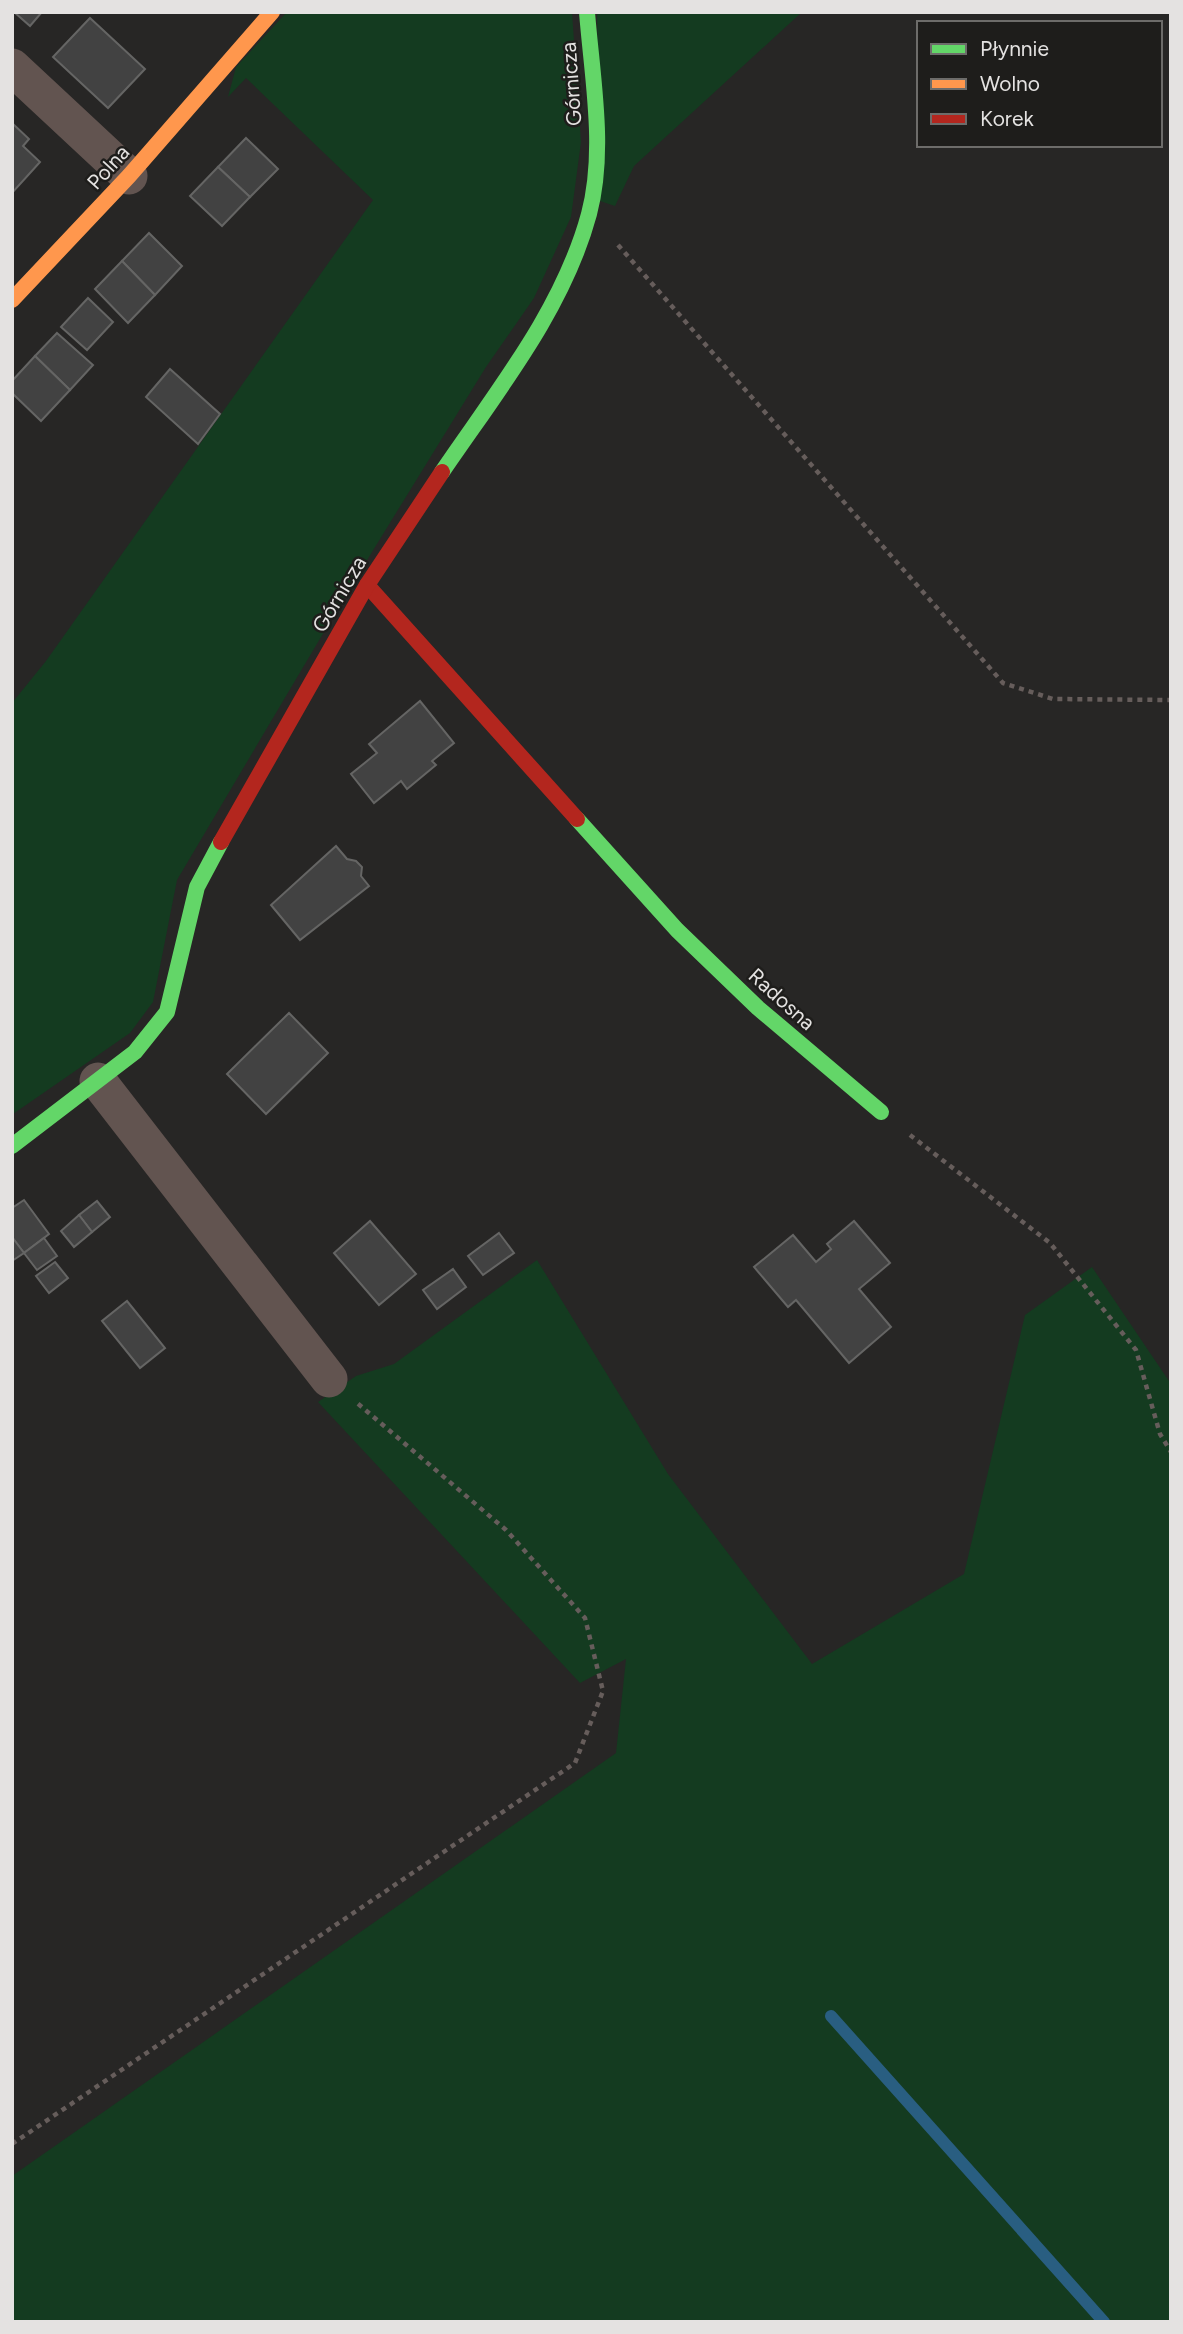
<svg xmlns="http://www.w3.org/2000/svg" width="1183" height="2334" viewBox="0 0 1183 2334" font-family="Figtree,sans-serif">
<style>
.green{fill:#143b20}
.lines{fill:none;stroke-linecap:round;stroke-linejoin:round}
.stream{stroke:#295e81;stroke-width:12}
.building{fill:#424242;stroke:#656564;stroke-width:2}
.path{stroke:#665d5b;stroke-width:4.5;stroke-dasharray:5 5;stroke-linecap:butt}
.street{stroke:#625450;stroke-width:37}
.fast{stroke:#63d668;stroke-width:16}
.slow{stroke:#ff974d;stroke-width:16}
.jam{stroke:#b3261e;stroke-width:16}
.labels{text-anchor:middle;dominant-baseline:central;stroke-width:5;stroke-linejoin:round;paint-order:stroke}
.street-label{font-size:21px;fill:#e4e2e1;stroke:#1e1d1b}
</style>
<rect width="100%" height="100%" fill="#272625"/>
<g class="green">
<polygon points="287,12 572,12 581,142 571,217 534,298 486,367 356,578 177,880 153,1002 130,1033 13,1114 12,703 46,661 373,200 246,78 228,97 236,67"/>
<polygon points="597,12 802,12 634,166 615,206 600,201"/>
<polygon points="537,1260 668,1474 812,1664 964,1574 1025,1315 1092,1267 1171,1384 1171,2322 12,2322 12,2176 616,1753 626,1659 580,1683 318,1402 356,1376 394,1364"/>
</g>
<g class="lines">
<polyline class="stream" points="831,2016 1104,2322"/>
</g>
<g class="building">
<polygon points="14,12 42,12 30,26"/>
<polygon points="90,18 145,69 108,108 53,57"/>
<polygon points="12,123 29,139 23,146 40,162 12,193"/>
<polygon points="246,138 278,169 250,197 218,167"/>
<polygon points="218,167 250,197 222,226 190,196"/>
<polygon points="149,233 182,266 155,295 122,261"/>
<polygon points="122,261 155,295 128,323 95,289"/>
<polygon points="88,298 113,322 87,350 61,327"/>
<polygon points="57,333 93,365 70,390 35,356"/>
<polygon points="35,356 70,390 41,421 12,393 12,381"/>
<polygon points="170,369 220,414 198,444 146,397"/>
<polygon points="420,701 454,743 432,761 436,765 407,789 401,781 374,803 351,774 377,753 369,744"/>
<polygon points="336,846 347,859 356,861 362,867 361,876 369,886 300,940 271,905"/>
<polygon points="289,1013 328,1053 266,1114 227,1074"/>
<polygon points="24,1200 49,1234 24,1253 12,1237 12,1208"/>
<polygon points="97,1201 110,1217 92,1232 79,1215"/>
<polygon points="79,1215 92,1232 74,1247 61,1231"/>
<polygon points="370,1221 416,1274 379,1305 334,1253"/>
<polygon points="854,1221 890,1263 859,1289 891,1327 849,1363 796,1300 788,1307 754,1267 793,1235 816,1262 831,1249 827,1244"/>
<polygon points="499,1233 514,1253 483,1275 468,1256"/>
<polygon points="12,1237 24,1253 12,1261"/>
<polygon points="44,1238 57,1256 37,1270 24,1253"/>
<polygon points="55,1262 68,1278 49,1293 36,1276"/>
<polygon points="453,1269 466,1287 437,1309 423,1290"/>
<polygon points="127,1301 165,1348 140,1368 102,1321"/>
</g>
<g class="lines">
<g class="path">
<polyline points="618,245 1003,683 1053,699 1171,700"/>
<polyline points="910,1135 1050,1243 1136,1350 1160,1434 1171,1452"/>
<polyline points="12,2144 575,1763 603,1691 585,1618 506,1530 356,1402"/>
</g>
<g class="street">
<polyline points="12,67 129,176"/>
<polyline points="98,1081 329,1379"/>
</g>
<g class="fast">
<path d="M442 472C497 391 563 310 589 214 606 150 592 77 587 12"/>
<polyline points="577,819 677,930 758,1008 881,1112"/>
<polyline points="12,1146 135,1052 167,1012 197,887 221,842"/>
</g>
<polyline class="slow" points="12,300 129,176 272,12"/>
<g class="jam">
<polyline points="367,585 577,819"/>
<polyline points="221,842 367,585 442,472"/>
</g>
</g>
<g class="labels">
<g class="street-label">
<text transform="translate(571 84) rotate(-94)">Górnicza</text>
<text transform="translate(108 167) rotate(-48)">Polna</text>
<text transform="translate(339 594) rotate(-59)">Górnicza</text>
<text transform="translate(782 999) rotate(42)">Radosna</text>
</g>
</g>
<rect width="1183" height="2334" fill="none" stroke="#e4e2e1" stroke-width="28"/>
<rect x="917" y="21" width="245" height="126" fill="#1e1d1b" stroke="#6d6c6a" stroke-width="2"/>
<rect x="931" y="44" width="35" height="10" fill="#63d668" stroke="#6d6c6a" stroke-width="2"/>
<text x="980" y="56" font-size="21" fill="#e4e2e1">Płynnie</text>
<rect x="931" y="79" width="35" height="10" fill="#ff974d" stroke="#6d6c6a" stroke-width="2"/>
<text x="980" y="91" font-size="21" fill="#e4e2e1">Wolno</text>
<rect x="931" y="114" width="35" height="10" fill="#b3261e" stroke="#6d6c6a" stroke-width="2"/>
<text x="980" y="126" font-size="21" fill="#e4e2e1">Korek</text>
</svg>
